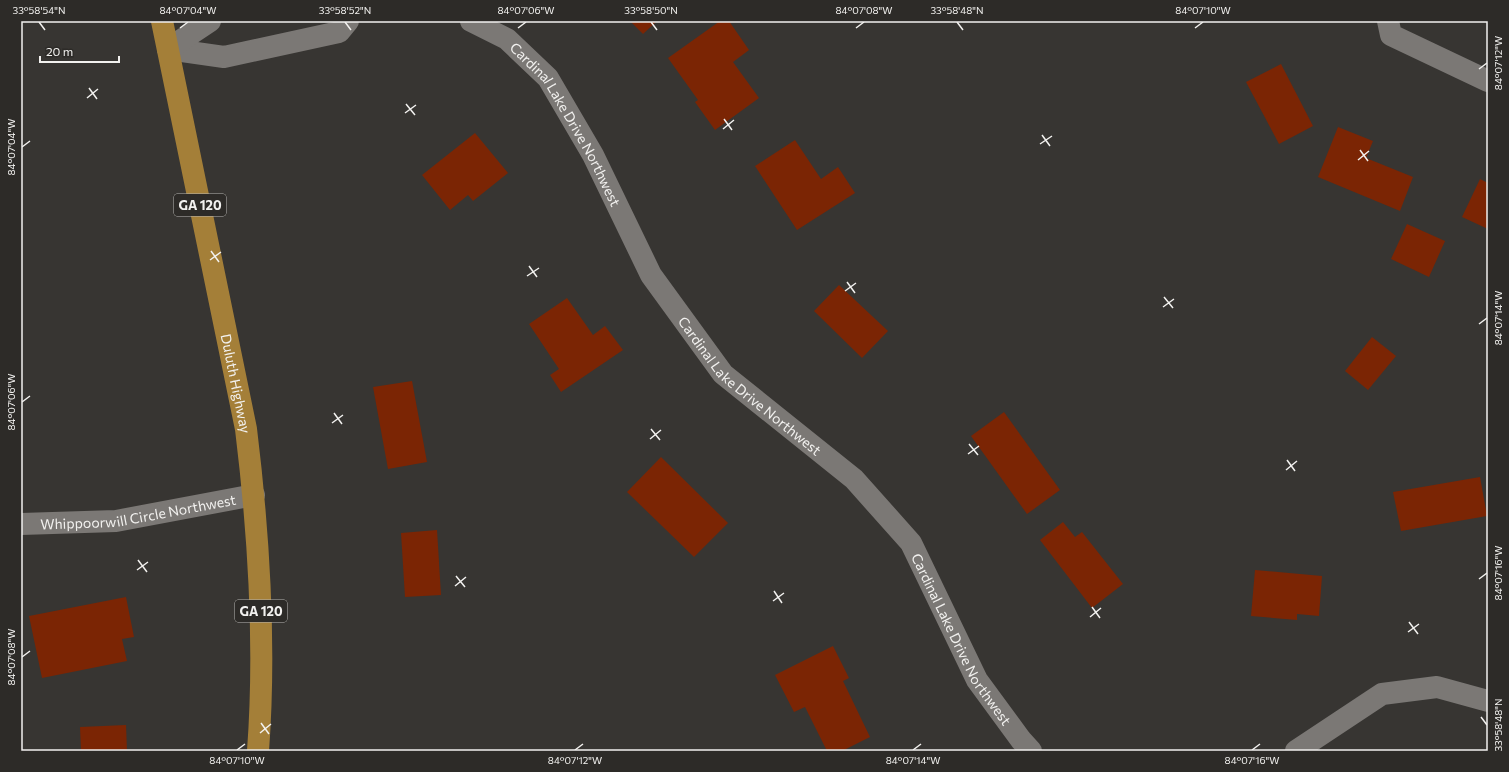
<svg xmlns="http://www.w3.org/2000/svg" width="1509" height="772" viewBox="0 0 1509 772" font-family="Commissioner,sans-serif">
<style>
.building{fill:#7b2504}
.lines{fill:none;stroke-linecap:round;stroke-linejoin:round}
.minor{stroke:#7b7875;stroke-width:22}
.major{stroke:#a47f38;stroke-width:22}
.ticks{fill:none;stroke:#f2f1ef;stroke-width:1.5}
.labels{text-anchor:middle;dominant-baseline:central;stroke-width:3.5;stroke-linejoin:round;paint-order:stroke}
.shield{fill:#2d2b28;stroke:#b7b6b3;stroke-width:1}
.shield-label{font-size:13px;font-weight:bold;fill:#f2f1ef}
.street-label{font-size:14px;fill:#f2f1ef;stroke:#2d2b28}
.neatline{fill:none;stroke:#f2f1ef;stroke-width:1.5}
.ticks-label{font-size:10px;text-anchor:middle;fill:#f2f1ef}
</style>
<rect width="100%" height="100%" fill="#373532"/>
<g class="building">
<polygon points="630,21 657,21 643,34"/>
<polygon points="720,21 729,21 749,50 733,62 759,98 715,130 695,102 698,100 668,58"/>
<polygon points="1281,64 1313,126 1279,144 1246,82"/>
<polygon points="1338,127 1373,141 1366,158 1413,177 1400,211 1318,177"/>
<polygon points="475,133 508,173 473,201 468,195 450,210 422,175"/>
<polygon points="795,140 821,179 838,167 855,193 797,230 755,166"/>
<polygon points="1480,179 1488,183 1488,229 1462,217"/>
<polygon points="1407,224 1445,241 1429,277 1391,259"/>
<polygon points="839,285 888,331 862,358 814,311"/>
<polygon points="567,298 593,335 605,326 623,350 561,392 550,375 559,369 529,324"/>
<polygon points="1372,337 1396,356 1368,390 1345,371"/>
<polygon points="412,381 427,462 388,469 373,387"/>
<polygon points="1004,412 1060,490 1027,514 971,436"/>
<polygon points="661,457 728,523 694,557 627,492"/>
<polygon points="1480,477 1487,516 1401,531 1393,492"/>
<polygon points="1063,522 1075,537 1082,532 1123,584 1092,608 1040,540"/>
<polygon points="437,530 441,595 405,597 401,533"/>
<polygon points="1255,570 1322,576 1319,616 1297,614 1297,620 1251,616"/>
<polygon points="126,597 134,637 122,639 127,661 42,678 29,616"/>
<polygon points="833,646 849,678 843,681 870,737 842,751 827,751 805,707 794,712 775,675"/>
<polygon points="126,725 127,751 81,751 80,727"/>
</g>
<g class="lines">
<g class="minor">
<path id="s1" d="M471 21 507 39 548 78 593 155 651 275 723 374 854 479 911 543 977 680 1021 740 1031 751"/>
<polyline points="1388,21 1391,35 1488,81"/>
<polyline points="168,49 224,57 339,32 348,21"/>
<polyline points="168,49 210,21"/>
<path id="s2" d="M21 524 116 521 254 495"/>
<polyline points="1296,751 1382,694 1437,687 1488,701"/>
</g>
<path class="major" id="s3" d="M162 21 246 429C259 535 266 644 258 751"/>
</g>
<path class="ticks" d="M39 22 45 30M345 22 351 30M651 22 657 30M957 22 963 30M180 28 188 22M518 28 526 22M856 28 864 22M1195 28 1203 22M1479 69 1487 63M89 88 97 99M87 98 98 89M406 104 415 115M405 113 416 105M724 119 732 130M723 129 734 120M1042 135 1050 146M1040 144 1052 136M22 147 30 141M1360 150 1368 161M1358 160 1369 151M211 251 219 262M210 260 221 252M529 266 537 277M527 276 539 268M847 282 855 293M845 291 856 283M1164 297 1173 308M1163 307 1174 299M1479 324 1487 318M22 402 30 396M334 413 342 424M332 423 343 415M651 429 660 440M650 439 661 430M969 444 978 455M968 454 979 446M1287 460 1295 471M1286 470 1297 461M138 560 147 572M137 570 148 562M456 576 465 587M1479 579 1487 573M455 586 466 577M774 591 782 603M773 601 784 593M1092 607 1100 618M1090 617 1101 608M1409 622 1418 634M1408 632 1419 624M22 657 30 651M1481 717 1487 725M261 723 269 734M260 733 271 724M237 750 245 744M575 750 583 744M913 750 921 744M1252 750 1260 744"/>
<g class="labels">
<g class="shield">
<rect x="174" y="194" width="52" height="22" rx="3"/>
<rect x="235" y="600" width="52" height="22" rx="3"/>
</g>
<g class="shield-label">
<text x="200" y="205">GA 120</text>
<text x="261" y="611">GA 120</text>
</g>
<g class="street-label">
<text stroke="none"><textPath href="#s1" startOffset="145">Cardinal Lake Drive Northwest</textPath></text>
<text stroke="none"><textPath href="#s3" startOffset="370">Duluth Highway</textPath></text>
<text stroke="none"><textPath href="#s1" startOffset="469">Cardinal Lake Drive Northwest</textPath></text>
<text stroke="none"><textPath href="#s2" startOffset="118">Whippoorwill Circle Northwest</textPath></text>
<text stroke="none"><textPath href="#s1" startOffset="804">Cardinal Lake Drive Northwest</textPath></text>
</g>
</g>
<rect width="1509" height="772" fill="none" stroke="#2d2b28" stroke-width="44"/>
<path d="M40 56v6h79v-6" fill="none" stroke="#f2f1ef" stroke-width="2"/>
<text x="46" y="56" font-size="12" fill="#f2f1ef" stroke="#2d2b28" stroke-width="3" paint-order="stroke">20 m</text>
<rect x="22" y="22" width="1465" height="728" class="neatline"/>
<g class="ticks-label">
<text x="39" y="14">33°58'54"N</text>
<text x="188" y="14">84°07'04"W</text>
<text x="345" y="14">33°58'52"N</text>
<text x="526" y="14">84°07'06"W</text>
<text x="651" y="14">33°58'50"N</text>
<text x="864" y="14">84°07'08"W</text>
<text x="957" y="14">33°58'48"N</text>
<text x="1203" y="14">84°07'10"W</text>
<text transform="translate(1498 63) rotate(-90)" y="4">84°07'12"W</text>
<text transform="translate(11 147) rotate(-90)" y="4">84°07'04"W</text>
<text transform="translate(1498 318) rotate(-90)" y="4">84°07'14"W</text>
<text transform="translate(11 402) rotate(-90)" y="4">84°07'06"W</text>
<text transform="translate(1498 573) rotate(-90)" y="4">84°07'16"W</text>
<text transform="translate(11 657) rotate(-90)" y="4">84°07'08"W</text>
<text transform="translate(1498 725) rotate(-90)" y="4">33°58'48"N</text>
<text x="237" y="764">84°07'10"W</text>
<text x="575" y="764">84°07'12"W</text>
<text x="913" y="764">84°07'14"W</text>
<text x="1252" y="764">84°07'16"W</text>
</g>
</svg>
